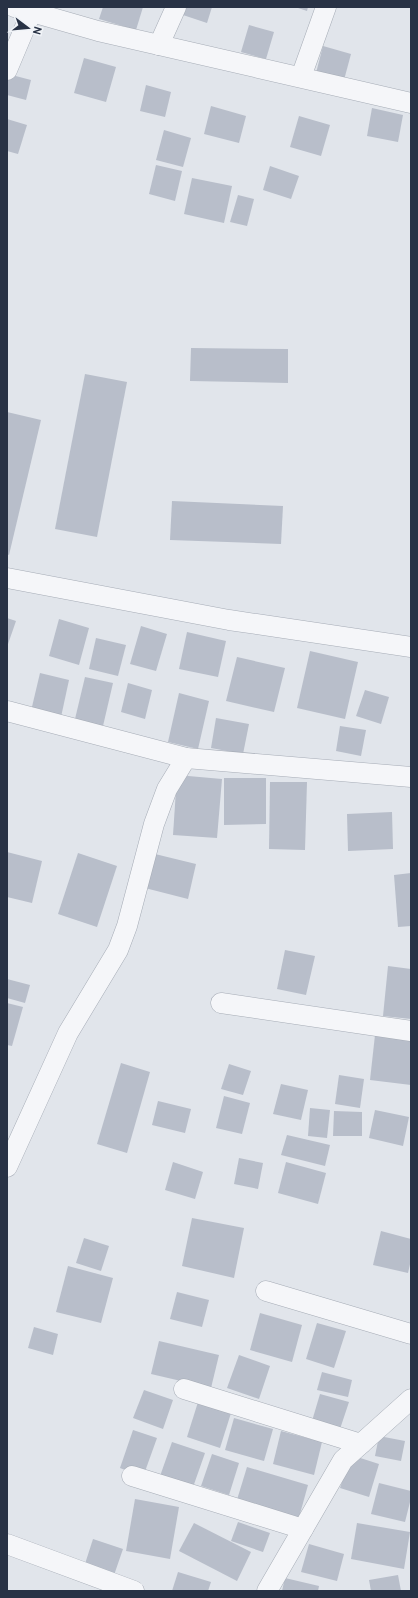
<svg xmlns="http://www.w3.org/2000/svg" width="418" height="1598" viewBox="0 0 418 1598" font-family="Overpass,sans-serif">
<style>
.building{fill:#b8beca}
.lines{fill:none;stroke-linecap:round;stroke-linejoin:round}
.street-casing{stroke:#a6acb6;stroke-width:21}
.street{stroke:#f5f6f9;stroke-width:20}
</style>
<rect width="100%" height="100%" fill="#e1e5eb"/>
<g class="building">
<polygon points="103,7 143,7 136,30 99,19"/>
<polygon points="182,7 212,7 207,23 180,14"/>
<polygon points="295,7 308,7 307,11"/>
<polygon points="249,25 274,32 266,59 241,52"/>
<polygon points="323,46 351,54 344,80 316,73"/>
<polygon points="84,58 116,67 106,102 74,93"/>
<polygon points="8,74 31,80 26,100 7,95"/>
<polygon points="146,85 171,92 165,117 140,111"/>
<polygon points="211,106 246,116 239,143 204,134"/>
<polygon points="372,108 403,115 398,142 367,136"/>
<polygon points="299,116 330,125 321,156 290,147"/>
<polygon points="7,119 27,125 18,154 7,151"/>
<polygon points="164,130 191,138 183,167 156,160"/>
<polygon points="156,165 182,171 175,201 149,194"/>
<polygon points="270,166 299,176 291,199 263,190"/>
<polygon points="192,178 232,186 224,223 184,214"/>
<polygon points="238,195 254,199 247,226 230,222"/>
<polygon points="191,348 288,349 288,383 190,381"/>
<polygon points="85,374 127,382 97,537 55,529"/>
<polygon points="7,412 41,420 9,555 7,554"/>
<polygon points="172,501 283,506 281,544 170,540"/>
<polygon points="7,618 16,621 7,647"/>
<polygon points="59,619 89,628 79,665 49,656"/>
<polygon points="141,626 167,634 156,671 130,664"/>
<polygon points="187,632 226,641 218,677 179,669"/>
<polygon points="96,638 126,645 118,676 89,669"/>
<polygon points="310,651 358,662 345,719 297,708"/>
<polygon points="237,657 285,668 274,712 226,701"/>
<polygon points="40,673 69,680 61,717 31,711"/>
<polygon points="85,677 113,683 103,726 75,719"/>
<polygon points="128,683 152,690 145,719 121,712"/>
<polygon points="365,690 389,697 381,724 356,716"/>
<polygon points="179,693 209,701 198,749 168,742"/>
<polygon points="216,718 249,724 243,754 211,748"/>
<polygon points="340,726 366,730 361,756 336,751"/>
<polygon points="177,775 222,779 217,838 173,835"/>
<polygon points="224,778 266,778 266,824 224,825"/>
<polygon points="270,782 307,782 305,850 269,849"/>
<polygon points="392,812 393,849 348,851 347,814"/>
<polygon points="7,852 42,861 32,903 7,897"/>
<polygon points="78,853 117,866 97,927 58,914"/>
<polygon points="155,854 196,864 188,899 145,888"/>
<polygon points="411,873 411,926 398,927 394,875"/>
<polygon points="285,950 315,956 306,995 277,989"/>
<polygon points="388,966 411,969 411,1019 383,1016"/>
<polygon points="7,979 30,985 25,1003 7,998"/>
<polygon points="7,1003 23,1007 12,1046 7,1045"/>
<polygon points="375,1035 411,1038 411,1085 370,1080"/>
<polygon points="121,1063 150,1072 127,1153 97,1144"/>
<polygon points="229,1064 251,1071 243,1095 221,1089"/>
<polygon points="339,1075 364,1079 360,1108 335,1104"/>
<polygon points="281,1084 308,1090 301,1120 273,1114"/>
<polygon points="224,1096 250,1103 242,1134 216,1128"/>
<polygon points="158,1101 191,1109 185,1133 152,1125"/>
<polygon points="310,1108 330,1110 327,1138 308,1136"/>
<polygon points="375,1110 409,1117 403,1146 369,1138"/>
<polygon points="334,1111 362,1112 362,1136 333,1136"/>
<polygon points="287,1135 330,1145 325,1166 281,1155"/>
<polygon points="239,1158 263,1163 258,1189 234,1184"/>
<polygon points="173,1162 203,1172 195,1199 165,1190"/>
<polygon points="286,1162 326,1173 318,1204 278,1193"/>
<polygon points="192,1218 244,1228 234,1278 182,1266"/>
<polygon points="381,1231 411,1239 411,1260 408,1273 373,1265"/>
<polygon points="84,1238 109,1246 101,1271 76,1263"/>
<polygon points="68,1266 113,1278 101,1323 56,1312"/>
<polygon points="177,1292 209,1300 202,1327 170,1319"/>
<polygon points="260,1313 302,1325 292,1362 250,1350"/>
<polygon points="317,1323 346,1331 334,1368 306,1359"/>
<polygon points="34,1327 58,1334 53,1355 28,1348"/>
<polygon points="159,1341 219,1355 211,1388 151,1374"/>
<polygon points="239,1355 270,1366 259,1399 227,1388"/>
<polygon points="322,1372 352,1380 348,1397 317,1390"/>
<polygon points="144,1390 173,1400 163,1429 133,1418"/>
<polygon points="320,1394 349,1402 340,1429 312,1421"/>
<polygon points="198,1402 231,1413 220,1448 187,1437"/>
<polygon points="234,1418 273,1429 264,1461 225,1450"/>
<polygon points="133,1430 157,1438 143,1477 120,1468"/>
<polygon points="281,1431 322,1442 314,1475 273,1464"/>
<polygon points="379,1436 405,1441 401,1461 375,1456"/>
<polygon points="172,1442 205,1453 192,1490 159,1479"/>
<polygon points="212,1454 239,1463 229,1495 201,1486"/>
<polygon points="351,1455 379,1464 369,1497 340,1488"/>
<polygon points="247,1467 308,1485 298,1521 236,1503"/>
<polygon points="379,1483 411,1491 411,1498 405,1522 371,1514"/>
<polygon points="135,1499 179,1507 170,1559 126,1551"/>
<polygon points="238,1522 270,1533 263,1552 231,1541"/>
<polygon points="194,1523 251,1552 237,1581 179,1551"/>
<polygon points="357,1523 410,1532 404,1569 351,1559"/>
<polygon points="93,1539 123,1549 113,1578 84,1567"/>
<polygon points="309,1544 344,1554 337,1581 301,1572"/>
<polygon points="178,1572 211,1582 208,1591 172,1591"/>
<polygon points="398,1575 401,1591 371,1591 369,1580"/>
<polygon points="285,1578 319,1586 318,1591 282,1591"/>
</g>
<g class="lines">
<defs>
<g id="street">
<polyline points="14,7 98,31 411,103"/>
<polyline points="159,45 176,7"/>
<polyline points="7,70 31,13"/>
<polyline points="301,77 326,7"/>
<polyline points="7,578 229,620 411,647"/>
<polyline points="7,711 186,758 411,777"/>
<polyline points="221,1003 411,1031"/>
<polyline points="7,1167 68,1033 118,950 127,926 154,824 167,789 186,758"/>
<polyline points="266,1291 411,1334"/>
<polyline points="184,1389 361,1444"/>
<polyline points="132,1476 303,1529"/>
<polyline points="7,1544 134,1591"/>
<polyline points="267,1591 343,1460 411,1399"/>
</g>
</defs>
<use href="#street" class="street-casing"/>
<use href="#street" class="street"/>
</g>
<rect width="418" height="1598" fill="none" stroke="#283245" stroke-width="16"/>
<g transform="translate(28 28) rotate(106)" stroke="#f1f4f8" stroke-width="3" paint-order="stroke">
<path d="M0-3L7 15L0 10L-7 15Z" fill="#283245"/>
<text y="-6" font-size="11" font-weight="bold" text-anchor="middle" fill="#283245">N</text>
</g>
</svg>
